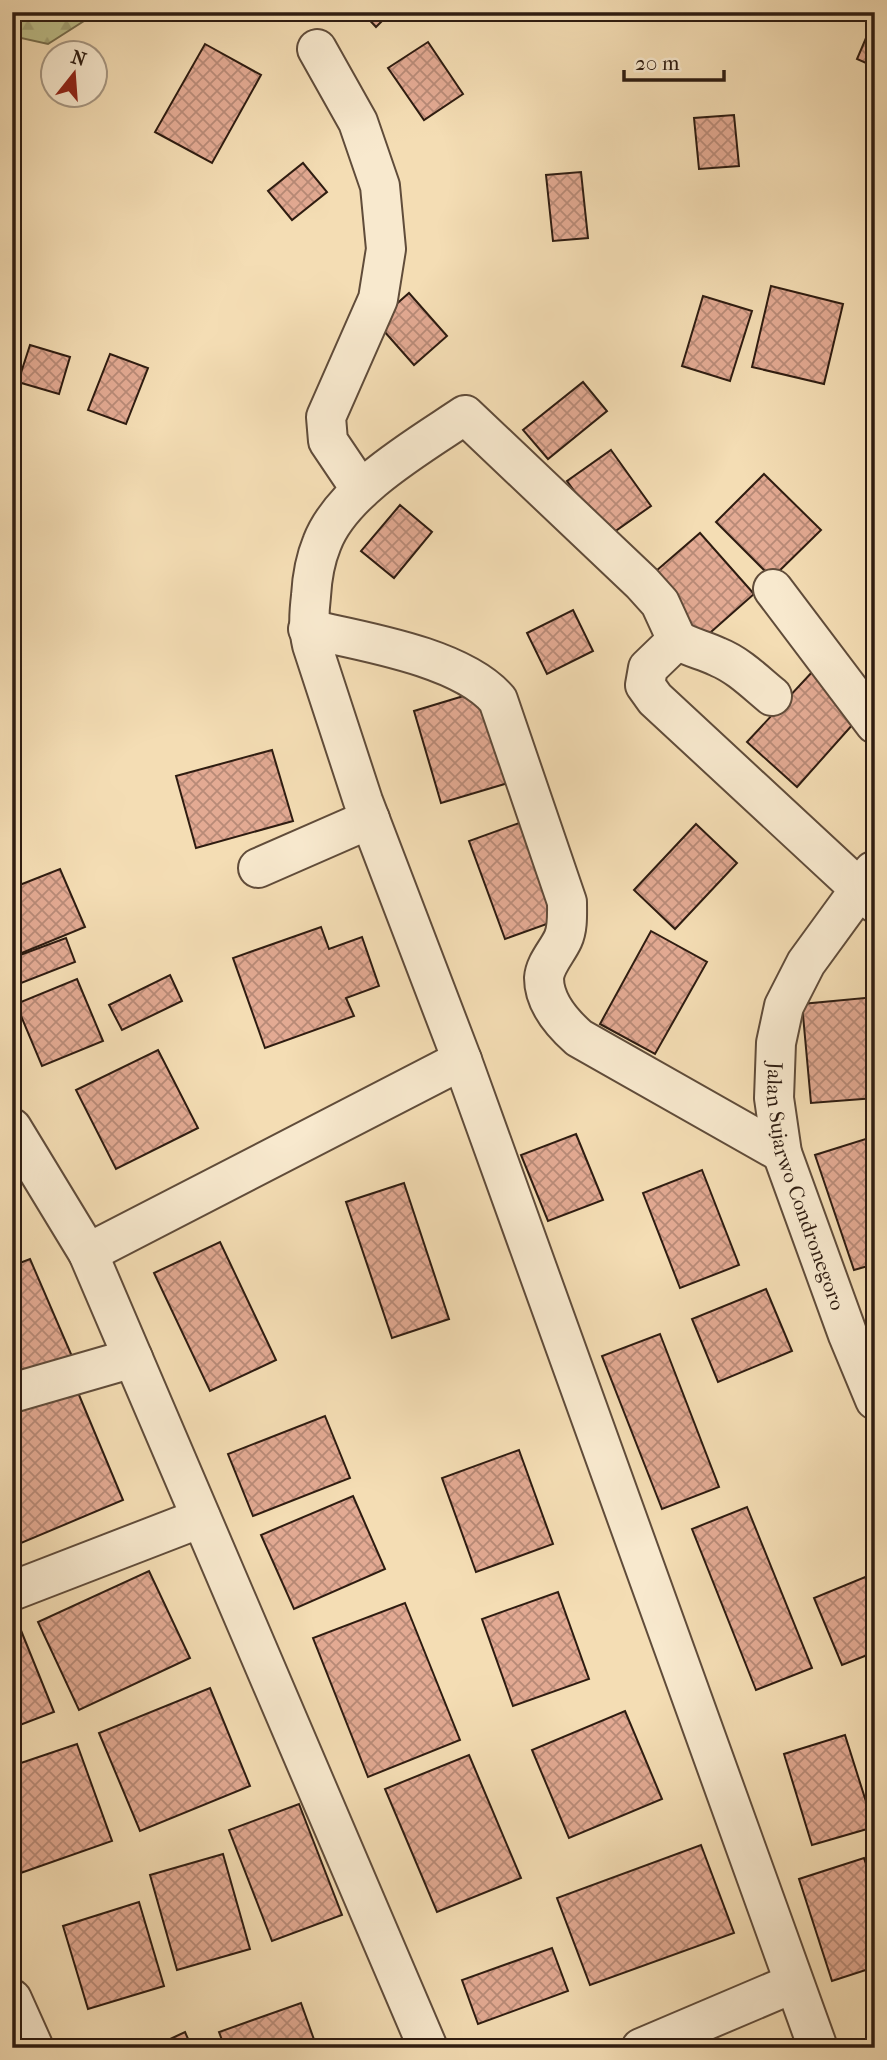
<svg xmlns="http://www.w3.org/2000/svg" width="887" height="2060" viewBox="0 0 887 2060" font-family="'IM FELL French Canon',serif">
<style>
.forest{fill:url(#forest-firs);stroke:#766e4e;stroke-width:2}
.building{fill:url(#building-cross-hatch);stroke:#2e1c11;stroke-width:2}
.lines{fill:none;stroke-linecap:round;stroke-linejoin:round}
.minor-casing{stroke:#604c3a;stroke-width:42}
.minor{stroke:#f8e9ce;stroke-width:38}
.labels{text-anchor:middle;dominant-baseline:central;stroke-width:6;stroke-linejoin:round;paint-order:stroke}
.street-label{font-size:21px;fill:#2e1c11;stroke:#f8e9ce}
</style>
<defs>
<pattern id="forest-firs" width="22" height="20" patternUnits="userSpaceOnUse" patternTransform="scale(1.75)"><rect width="22" height="20" fill="#bec08b"/><path d="M5 1l3.5 6h-7zM16 11l3.5 6h-7z" fill="#a4a477"/></pattern>
<pattern id="building-cross-hatch" width="8" height="8" patternUnits="userSpaceOnUse" patternTransform="scale(1.75)"><rect width="8" height="8" fill="#e3aa93"/><path d="M0 0l8 8M0 8l8-8" fill="none" stroke="#b88a77"/></pattern>
</defs>
<rect width="100%" height="100%" fill="#f4ddb4"/>
<filter id="stains"><feTurbulence type="fractalNoise" baseFrequency=".00286" numOctaves="4"/><feColorMatrix values="0 0 0 0 .2 0 0 0 0 .09 0 0 0 0 .02 0 0 0 .5 -.17"/></filter>
<radialGradient id="worn" r=".72"><stop offset=".6" stop-color="#630" stop-opacity="0"/><stop offset="1" stop-color="#630" stop-opacity=".3"/></radialGradient>
<polygon class="forest" points="12,12 98,12 48,44 12,36"/>
<g class="building">
<polygon points="362,12 391,12 376,27"/>
<polygon points="875,17 875,67 857,59"/>
<polygon points="428,42 463,94 424,120 388,68"/>
<polygon points="205,44 261,75 212,163 155,132"/>
<polygon points="734,115 739,166 699,169 694,118"/>
<polygon points="303,163 327,192 292,220 268,191"/>
<polygon points="581,172 588,238 553,241 546,175"/>
<polygon points="771,286 843,304 824,384 752,367"/>
<polygon points="409,293 447,336 414,365 376,322"/>
<polygon points="703,296 752,311 730,381 682,366"/>
<polygon points="30,345 70,357 59,394 18,382"/>
<polygon points="110,354 148,368 126,424 88,410"/>
<polygon points="583,382 607,411 548,459 523,430"/>
<polygon points="611,450 651,506 607,537 567,481"/>
<polygon points="764,474 821,530 772,578 716,522"/>
<polygon points="400,505 432,532 394,578 361,551"/>
<polygon points="700,533 754,594 703,639 649,577"/>
<polygon points="573,610 593,651 547,674 527,633"/>
<polygon points="814,670 862,714 797,787 747,742"/>
<polygon points="480,691 508,783 441,803 414,711"/>
<polygon points="272,750 293,821 196,848 176,776"/>
<polygon points="522,822 558,920 505,939 469,841"/>
<polygon points="696,824 737,863 675,929 634,890"/>
<polygon points="60,869 85,927 12,957 12,888"/>
<polygon points="321,927 329,949 362,937 379,986 346,998 354,1016 265,1048 233,958"/>
<polygon points="651,931 707,962 655,1054 600,1024"/>
<polygon points="66,938 75,962 16,985 12,977 12,958"/>
<polygon points="170,975 182,1001 122,1030 109,1005"/>
<polygon points="77,979 103,1041 42,1066 16,1004"/>
<polygon points="875,997 875,1098 811,1103 802,1004"/>
<polygon points="158,1050 198,1128 116,1169 76,1090"/>
<polygon points="576,1134 603,1200 548,1221 521,1155"/>
<polygon points="875,1136 875,1264 854,1270 815,1155"/>
<polygon points="702,1170 739,1265 680,1288 643,1193"/>
<polygon points="404,1183 449,1319 392,1338 346,1202"/>
<polygon points="220,1242 276,1360 210,1391 154,1273"/>
<polygon points="30,1259 74,1361 12,1387 12,1266"/>
<polygon points="766,1289 792,1351 718,1382 692,1319"/>
<polygon points="660,1334 719,1487 662,1509 602,1356"/>
<polygon points="74,1383 123,1500 14,1546 12,1541 12,1408"/>
<polygon points="325,1416 350,1478 253,1516 228,1454"/>
<polygon points="519,1450 553,1544 476,1572 442,1478"/>
<polygon points="353,1496 385,1569 294,1609 261,1535"/>
<polygon points="747,1507 812,1668 756,1690 692,1529"/>
<polygon points="149,1571 190,1658 79,1710 38,1622"/>
<polygon points="875,1573 875,1652 842,1665 814,1598"/>
<polygon points="558,1592 589,1679 513,1706 482,1619"/>
<polygon points="405,1603 460,1740 368,1777 313,1638"/>
<polygon points="20,1628 54,1712 12,1728 12,1631"/>
<polygon points="210,1688 250,1786 140,1831 99,1733"/>
<polygon points="625,1711 662,1799 569,1838 532,1750"/>
<polygon points="845,1735 874,1827 812,1845 784,1754"/>
<polygon points="77,1744 112,1841 12,1876 12,1766"/>
<polygon points="469,1755 521,1878 437,1912 385,1789"/>
<polygon points="299,1804 342,1915 272,1941 229,1830"/>
<polygon points="701,1845 734,1933 590,1985 557,1898"/>
<polygon points="223,1854 250,1949 177,1970 150,1875"/>
<polygon points="864,1858 875,1892 875,1967 832,1981 799,1879"/>
<polygon points="139,1902 164,1986 88,2009 63,1926"/>
<polygon points="552,1948 568,1991 478,2024 462,1980"/>
<polygon points="301,2003 317,2048 225,2048 219,2032"/>
<polygon points="185,2032 192,2048 151,2048"/>
</g>
<g class="lines">
<defs>
<g id="minor">
<polyline points="317,49 358,122 380,186 386,249 378,299 326,417 328,441 361,490"/>
<polyline points="773,589 875,724"/>
<path d="M308 629C361 641 462 657 498 700L567 902C567 914 568 928 563 939 557 952 545 964 544 978 544 1003 562 1023 579 1038L782 1153"/>
<path d="M677 640C691 648 704 650 718 657 738 665 755 682 772 696"/>
<polyline points="258,868 370,819"/>
<path id="s1" d="M873 871 806 963 784 1006 776 1043 774 1098 782 1153 848 1335 875 1400"/>
<polyline points="12,1128 88,1253 428,2048"/>
<polyline points="88,1253 462,1060"/>
<polyline points="12,1393 133,1358"/>
<polyline points="12,1591 201,1518"/>
<polyline points="12,1999 34,2048"/>
<polyline points="641,2048 794,1983"/>
<path d="M818 2048 462 1060 363 801 312 645C308 628 309 613 311 596 312 578 315 560 322 543 342 490 419 446 465 415L642 583 660 603 677 640 648 668 645 685 655 699 875 903"/>
</g>
</defs>
<use href="#minor" class="minor-casing"/>
<use href="#minor" class="minor"/>
</g>
<g class="labels">
<g class="street-label">
<text stroke="none"><textPath href="#s1" startOffset="348">Jalan Sujarwo Condronegoro</textPath></text>
</g>
</g>
<rect width="887" height="2060" fill="none" stroke="#f4ddb4" stroke-width="42"/>
<rect x="14" y="14" width="859" height="2032" fill="none" stroke="#2e1c11" stroke-width="3.5"/>
<rect x="21" y="21" width="845" height="2018" fill="none" stroke="#2e1c11" stroke-width="2"/>
<g transform="translate(74 74) rotate(17)"><circle r="33" fill="#f8e9ce" stroke="#a79782" stroke-width="2"/>
<path d="M0-5L12 26L0 18L-12 26Z" fill="#8f2418"/>
<text y="-10" font-size="19" font-weight="bold" text-anchor="middle" fill="#2e1c11">N</text>
</g>
<path d="M624 70v10h100v-10" fill="none" stroke="#2e1c11" stroke-width="3.5"/>
<text x="635" y="70" font-size="21" fill="#2e1c11" stroke="#f8e9ce" stroke-width="5" paint-order="stroke">20 m</text>
<rect width="100%" height="100%" filter="url(#stains)"/>
<rect width="100%" height="100%" fill="url(#worn)"/>
</svg>
